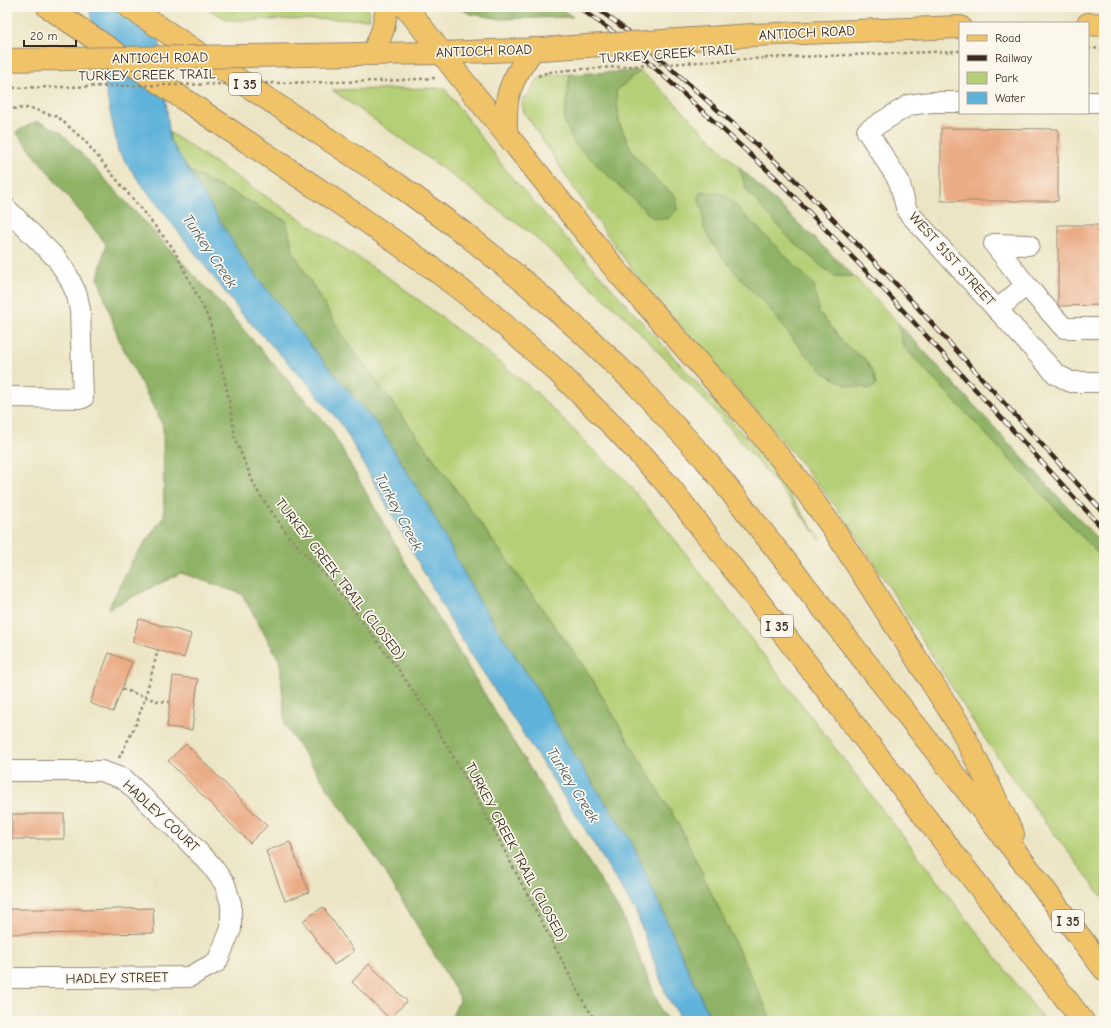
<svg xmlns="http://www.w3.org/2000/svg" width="1111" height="1028" viewBox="0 0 1111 1028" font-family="'Comic Neue',sans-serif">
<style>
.green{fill:#b4cf75;stroke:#787c4a}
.forest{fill:#8fb266;stroke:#656e42}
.water{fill:#5eb2da;stroke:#4c6e7c}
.building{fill:#eaac85}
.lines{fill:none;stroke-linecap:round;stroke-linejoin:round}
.minor-casing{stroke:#948872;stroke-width:22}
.major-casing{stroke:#948872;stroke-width:24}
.highway-casing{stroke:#948872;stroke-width:24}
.path{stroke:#948872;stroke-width:2.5;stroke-dasharray:3 3;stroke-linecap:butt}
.minor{stroke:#fff;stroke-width:20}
.major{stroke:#f1c369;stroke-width:22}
.highway{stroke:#f1c369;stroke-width:22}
.rail-casing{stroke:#3b2a1e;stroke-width:4.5}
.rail{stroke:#fbf7ec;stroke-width:3;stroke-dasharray:9;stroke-linecap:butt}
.major-bridge-casing{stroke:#948872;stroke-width:24;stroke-linecap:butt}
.path-bridge{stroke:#948872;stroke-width:2.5;stroke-dasharray:3 3;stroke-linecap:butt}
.major-bridge{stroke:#f1c369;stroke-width:22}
.labels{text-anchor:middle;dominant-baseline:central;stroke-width:3.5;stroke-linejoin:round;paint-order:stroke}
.shield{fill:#fbf7ec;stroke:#75685c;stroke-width:1}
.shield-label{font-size:13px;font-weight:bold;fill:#3b2a1e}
.street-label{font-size:14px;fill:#3b2a1e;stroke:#fbf7ec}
.water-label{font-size:15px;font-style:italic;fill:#475a60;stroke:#fbf7ec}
</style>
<rect width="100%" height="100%" fill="#fbf7ec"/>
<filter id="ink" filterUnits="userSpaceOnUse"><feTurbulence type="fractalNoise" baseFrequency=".025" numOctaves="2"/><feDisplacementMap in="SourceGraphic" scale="8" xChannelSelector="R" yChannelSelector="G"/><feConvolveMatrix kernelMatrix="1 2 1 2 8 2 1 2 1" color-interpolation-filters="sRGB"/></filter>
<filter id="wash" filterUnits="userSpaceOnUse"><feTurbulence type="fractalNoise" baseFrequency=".012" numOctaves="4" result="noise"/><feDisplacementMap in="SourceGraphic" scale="16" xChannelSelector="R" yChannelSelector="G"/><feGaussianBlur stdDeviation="0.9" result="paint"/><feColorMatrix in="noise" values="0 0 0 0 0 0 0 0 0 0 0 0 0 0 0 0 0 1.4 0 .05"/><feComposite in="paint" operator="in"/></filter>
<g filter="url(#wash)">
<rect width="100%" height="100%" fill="#ece5c5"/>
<g class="green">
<polygon points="204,7 368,7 370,19 228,20"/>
<path d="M640 71 655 83 739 167 747 191 833 276H854L898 323 903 346 1104 560V765L1103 770 1104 771V899L1018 786 978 729 854 531 823 490 777 434 641 282 578 194 524 112 522 105 523 97H527C530 92 533 85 537 80 545 73 560 75 570 74L564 121 677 198 657 181 633 153 619 123 616 91Z"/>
<polygon points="444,88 512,178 761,454 821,540 783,492 717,413 623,315 530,233 445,170 332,90"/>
<polygon points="169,132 398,284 498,361 536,392 593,450 622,477 672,536 1045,1021 772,1021 681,829 587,671 423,444 345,339 294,254 286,221 188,170 170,140"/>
</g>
<g class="forest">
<polygon points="457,7 558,7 573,17 501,19 471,14"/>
<polygon points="640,71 616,91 619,123 633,153 657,181 677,198 677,210 668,219 653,218 575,144 564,121 570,74"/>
<polygon points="37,121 61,132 221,304 330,428 410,571 516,746 622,915 662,1012 668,1021 450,1021 460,998 384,870 285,726 280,662 242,594 181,573 108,609 132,561 164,516 163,426 119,340 98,278 106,244 16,132"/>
<polygon points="739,167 854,276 833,276 791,240 747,191"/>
<polygon points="188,170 286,221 294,254 345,339 423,444 587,671 681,829 772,1021 712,1021 692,978 631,841 572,752 537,689 478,599 429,507 380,428 310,345 244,260"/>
<polygon points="701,191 723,194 735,205 814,285 819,312 846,346 865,359 874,374 876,385 871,389 846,385 823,372 804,353 768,307 744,282 725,260 713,244 704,229 703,212 698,197"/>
<polygon points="898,323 1104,546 1104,560 903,346"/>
</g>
<polygon class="water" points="89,7 156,7 170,140 244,260 310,345 380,428 429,507 478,599 537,689 572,752 631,841 692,978 712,1021 683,1021 667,997 636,912 581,823 457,632 342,425 309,385 242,314 136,177 118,151"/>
<g id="blocks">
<g class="building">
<polygon points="941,128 1058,129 1058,201 941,201"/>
<polygon points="1058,225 1104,225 1104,305 1060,306 1058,304"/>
<polygon points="139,619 191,634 184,658 132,642"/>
<polygon points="109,653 132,662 113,712 90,703"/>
<polygon points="173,676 198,679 192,730 167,727"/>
<polygon points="186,744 267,826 250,843 168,761"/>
<rect x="12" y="814" width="52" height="25"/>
<polygon points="290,842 309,892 285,901 266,851"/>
<polygon points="323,907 354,951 334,965 303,921"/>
<polygon points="153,908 154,933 100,934 100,933 7,934 7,909 82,909 82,910"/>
<polygon points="369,964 407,1001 390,1019 352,982"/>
</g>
</g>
</g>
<g filter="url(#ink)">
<use href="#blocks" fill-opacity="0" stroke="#948872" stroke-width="1"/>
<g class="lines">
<defs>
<g id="minor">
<polyline points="960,102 931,102 909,105 867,131 899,181 907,211 1056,374 1071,382 1104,382"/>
<polyline points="1088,102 1104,102"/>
<polyline points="7,209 57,259 68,276 77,295 80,310 83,398 7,397"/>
<polyline points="1026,285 1064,328 1104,328"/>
<polyline points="997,310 1026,285 994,244 1029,245"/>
<polyline points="7,771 101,771 124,779 178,831 211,865 225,884 231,904 231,929 217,962 189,977 90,978 7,978"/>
</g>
<g id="major">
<polyline points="1088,24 1104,25"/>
<polyline points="753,35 960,27"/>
<polyline points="362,54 442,53 541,49"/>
</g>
<g id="highway">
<polyline points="48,7 228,129 360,217 431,267 486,309 557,371 616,429 669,486 1083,1021"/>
<polyline points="129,7 361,161 397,184 468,236 527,284 587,337 637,385 705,459 1032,873 1104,969"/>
<polyline points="405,7 413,16 461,78 620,275 745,415 795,476 835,531 959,725 1013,834"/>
<polyline points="373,54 383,29 387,7"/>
<path d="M506 133C506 118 505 101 511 87 516 73 525 61 533 49"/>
</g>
</defs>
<use href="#minor" class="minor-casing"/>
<use href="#major" class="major-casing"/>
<use href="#highway" class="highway-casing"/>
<g class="path">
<polyline points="1088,48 1104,49"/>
<polyline points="765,58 960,51"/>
<polyline points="538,76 549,72 569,70"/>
<polyline points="384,81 436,78"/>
<polyline points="7,109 30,108 58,117 84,140 173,248 209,319 224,377 232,415 235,439 256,489 290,538 329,579 361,620 398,669 426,710 457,763 486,815 584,1003 596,1021"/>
<polyline points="122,689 157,701 170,702"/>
<polyline points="119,758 136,724 145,698 158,650"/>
</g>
<use href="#minor" class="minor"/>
<use href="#major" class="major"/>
<use href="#highway" class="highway"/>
<defs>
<g id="rail">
<polyline points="578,7 623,39 775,177 887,293 1104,530"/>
<polyline points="595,7 637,38 785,170 898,286 1104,513"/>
</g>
</defs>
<use href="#rail" class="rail-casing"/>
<use href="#rail" class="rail"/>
<defs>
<g id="major-bridge">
<polyline points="541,49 753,35"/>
<polyline points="7,60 362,54"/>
</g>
</defs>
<use href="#major-bridge" class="major-bridge-casing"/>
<g class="path-bridge">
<polyline points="569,70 765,58"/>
<polyline points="7,88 384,81"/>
</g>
<use href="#major-bridge" class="major-bridge"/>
</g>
</g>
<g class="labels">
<g class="shield">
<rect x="229" y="73" width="32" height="22" rx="3"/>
<rect x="761" y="615" width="32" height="22" rx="3"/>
<rect x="1052" y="910" width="32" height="22" rx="3"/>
</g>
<g class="shield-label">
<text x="245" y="84">I 35</text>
<text x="777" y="626">I 35</text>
<text x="1068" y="921">I 35</text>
</g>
<g class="street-label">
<text transform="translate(807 33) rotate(-3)">ANTIOCH ROAD</text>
<text transform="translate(484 51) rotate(-2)">ANTIOCH ROAD</text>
<text transform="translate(668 54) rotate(-4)">TURKEY CREEK TRAIL</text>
<text transform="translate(160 58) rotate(-1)">ANTIOCH ROAD</text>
<text transform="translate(147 75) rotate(-1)">TURKEY CREEK TRAIL</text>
<text transform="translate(952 259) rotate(48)">WEST 51ST STREET</text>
<text transform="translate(340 579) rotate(52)">TURKEY CREEK TRAIL (CLOSED)</text>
<text transform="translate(161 816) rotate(43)">HADLEY COURT</text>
<text transform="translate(516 852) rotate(62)">TURKEY CREEK TRAIL (CLOSED)</text>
<text transform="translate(117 978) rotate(-1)">HADLEY STREET</text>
</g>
<g class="water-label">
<text transform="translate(210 251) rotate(56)">Turkey Creek</text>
<text transform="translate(399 512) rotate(62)">Turkey Creek</text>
<text transform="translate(573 785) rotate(58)">Turkey Creek</text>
</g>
</g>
<rect width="1111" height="1028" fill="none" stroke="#fbf7ec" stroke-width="24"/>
<rect x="959" y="22" width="130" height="92" fill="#fbf7ec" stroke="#aea59a"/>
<rect x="967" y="35" width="20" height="6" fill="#f1c369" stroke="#aea59a"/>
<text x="995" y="42" font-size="12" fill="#3b2a1e">Road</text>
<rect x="967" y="55" width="20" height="6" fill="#3b2a1e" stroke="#aea59a"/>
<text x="995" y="62" font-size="12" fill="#3b2a1e">Railway</text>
<rect x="967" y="72" width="20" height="12" fill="#b4cf75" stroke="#aea59a"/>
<text x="995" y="82" font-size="12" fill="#3b2a1e">Park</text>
<rect x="967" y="92" width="20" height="12" fill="#5eb2da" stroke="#aea59a"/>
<text x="995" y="102" font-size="12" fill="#3b2a1e">Water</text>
<path d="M24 40v6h52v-6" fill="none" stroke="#3b2a1e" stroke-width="2"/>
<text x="30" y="40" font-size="12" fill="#3b2a1e" stroke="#fbf7ec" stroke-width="3" paint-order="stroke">20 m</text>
</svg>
